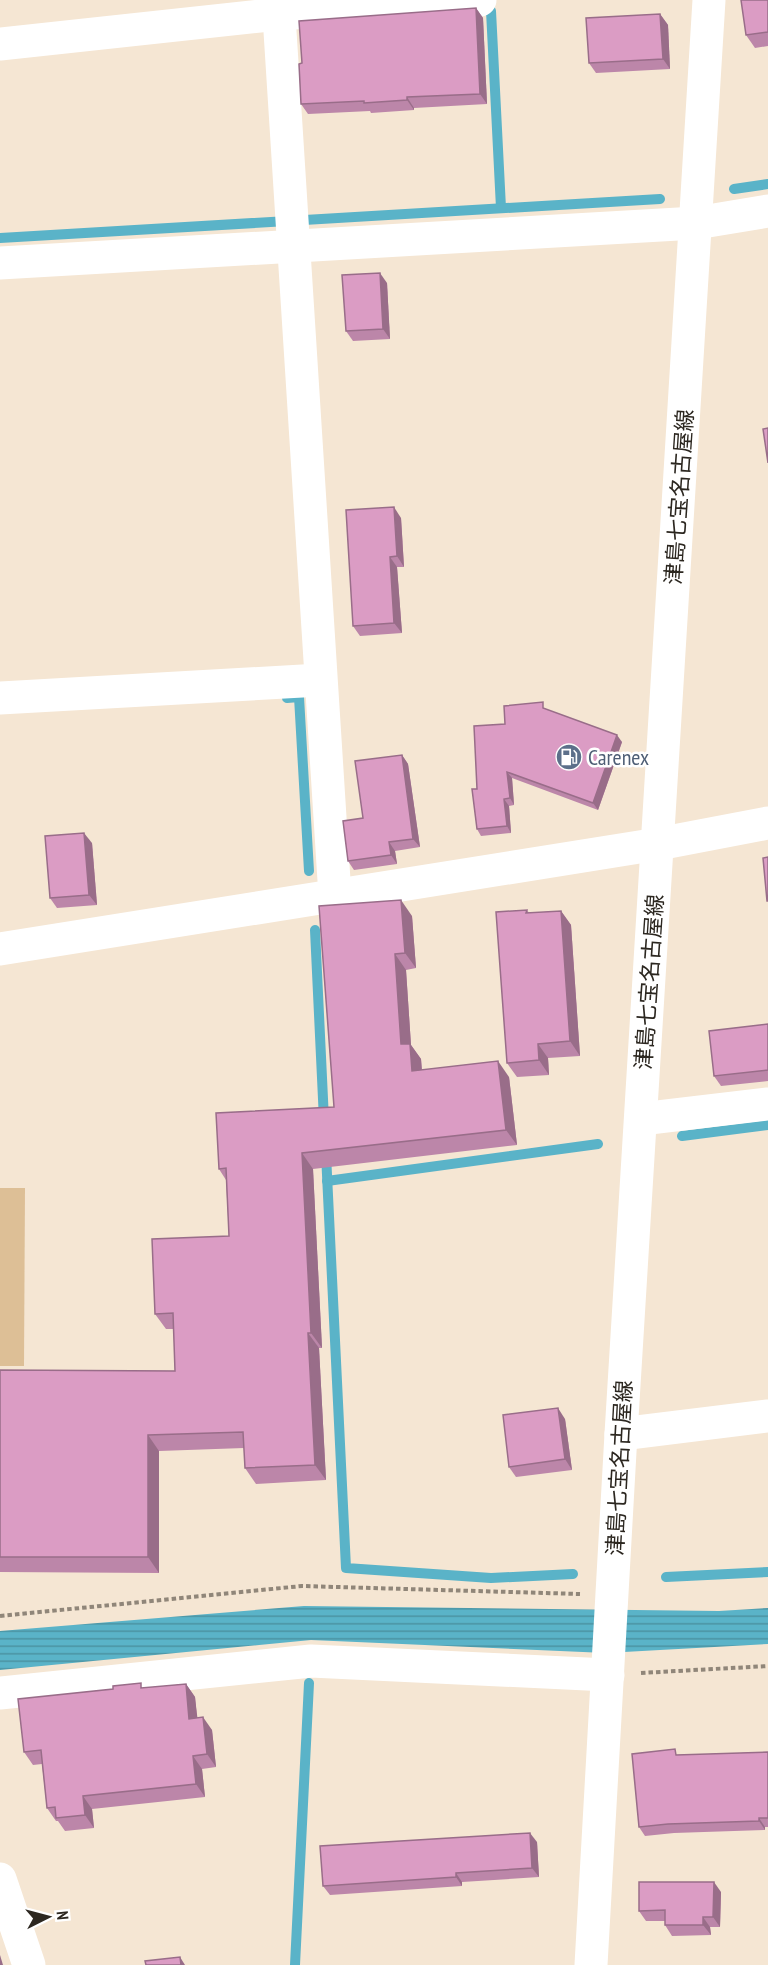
<svg xmlns="http://www.w3.org/2000/svg" width="768" height="1965" viewBox="0 0 768 1965" font-family="'PT Sans Narrow','Noto Sans JP',sans-serif">
<style>
.grass{fill:#ddbf96}
.water{fill:url(#water-rules)}
.lines{fill:none;stroke-linecap:round;stroke-linejoin:round}
.stream{stroke:#5ab3c8;stroke-width:10}
.path{stroke:#908679;stroke-width:4;stroke-dasharray:4.5 3;stroke-linecap:butt}
.street{stroke:#fff;stroke-width:33}
.secondary{stroke:#fff;stroke-width:33}
.wall{fill:#bc86a9}
.shaded-wall{fill:#996d89}
.building{fill:#db9cc4;stroke:#996d89;stroke-width:1.5}
.labels{text-anchor:middle;dominant-baseline:central;stroke-width:5;stroke-linejoin:round;paint-order:stroke}
.street-label{font-size:22px;fill:#2c2720;stroke:#fff}
.service-label{font-size:22px;fill:#4e5e75;stroke:#fff;text-anchor:start}
</style>
<defs>
<pattern id="water-rules" width="6" height="5" patternUnits="userSpaceOnUse" patternTransform="scale(1.5)"><rect width="6" height="5" fill="#5ab3c8"/><path d="M0 2.5h6" fill="none" stroke="#4b92a2"/></pattern>
</defs>
<rect width="100%" height="100%" fill="#f5e6d3"/>
<polygon class="grass" points="0,1188 25,1188 24,1366 0,1366"/>
<polygon class="water" points="304,1606 719,1611 768,1608 768,1644 606,1653 311,1640 0,1670 0,1631"/>
<g class="lines">
<g class="stream">
<polyline points="491,11 501,208"/>
<polyline points="734,189 768,184"/>
<polyline points="0,238 660,199"/>
<polyline points="287,698 299,697 309,871"/>
<polyline points="315,930 324,1120"/>
<polyline points="682,1136 768,1125"/>
<polyline points="326,1154 346,1568 491,1578 573,1574"/>
<polyline points="327,1181 598,1144"/>
<polyline points="666,1577 768,1572"/>
<polyline points="295,1965 309,1683"/>
</g>
<g class="path">
<polyline points="0,1616 302,1586 580,1594"/>
<polyline points="641,1673 768,1666"/>
</g>
<g class="street">
<polyline points="278,0 335,896"/>
<polyline points="0,44 279,14 480,0"/>
<polyline points="0,263 696,223 768,211"/>
<polyline points="0,698 320,680"/>
<polyline points="0,949 658,844"/>
<polyline points="641,1119 768,1104"/>
<polyline points="621,1434 768,1416"/>
<polyline points="0,1693 311,1661 608,1675"/>
<polyline points="0,1879 29,1965"/>
</g>
<g class="secondary">
<polyline points="658,844 768,823"/>
<polyline points="591,1965 621,1434 709,0"/>
</g>
</g>
<g class="wall">
<polygon points="768,0 768,46 755,48 746,35"/>
<polygon points="476,8 483,18 487,104 414,108 414,110 371,113 370,111 308,114 301,104 302,63"/>
<polygon points="660,14 668,25 670,69 596,73 589,63"/>
<polygon points="387,283 390,339 353,341 346,331"/>
<polygon points="401,518 404,567 397,567 402,633 360,636 353,626"/>
<polygon points="547,710 622,742 598,810 512,778 514,805 509,806 511,833 481,836 477,829 477,789 505,724"/>
<polygon points="402,755 408,764 420,847 395,851 397,864 354,870 348,861 363,818"/>
<polygon points="92,843 97,905 57,908 50,898"/>
<polygon points="319,906 412,916 416,968 406,970 411,1045 421,1059 422,1070 509,1077 517,1145 313,1169 322,1348 319,1348 326,1480 256,1484 245,1468 244,1448 159,1451 159,1573 0,1572 0,1370 175,1371 174,1329 166,1329 155,1314 229,1236 226,1180 219,1169 334,1107"/>
<polygon points="527,910 529,913 561,911 571,925 580,1056 548,1058 549,1075 517,1077 507,1063"/>
<polygon points="768,1024 768,1081 721,1086 714,1076"/>
<polygon points="565,1419 572,1470 516,1477 509,1467"/>
<polygon points="186,1684 195,1697 197,1718 212,1730 216,1767 202,1769 205,1797 92,1809 94,1828 65,1831 58,1821 56,1821 47,1808 42,1764 33,1765 24,1752 144,1688"/>
<polygon points="768,1752 768,1827 765,1827 765,1830 674,1833 645,1836 639,1827 679,1755"/>
<polygon points="537,1842 539,1877 462,1882 462,1886 330,1895 323,1886"/>
<polygon points="721,1892 720,1927 710,1927 711,1935 672,1936 665,1925 665,1921 646,1921 639,1911"/>
</g>
<g class="shaded-wall">
<polygon points="476,8 483,18 487,104 480,94"/>
<polygon points="660,14 668,25 670,69 663,59"/>
<polygon points="407,97 414,108 414,110 407,100"/>
<polygon points="380,273 387,283 390,339 383,329"/>
<polygon points="394,507 401,518 404,567 397,556"/>
<polygon points="390,557 397,567 402,633 394,623"/>
<polygon points="617,735 622,742 598,810 593,803"/>
<polygon points="402,755 408,764 420,847 413,839"/>
<polygon points="507,772 512,778 514,805 510,798"/>
<polygon points="504,799 509,806 511,833 507,826"/>
<polygon points="84,833 92,843 97,905 89,895"/>
<polygon points="389,842 395,851 397,864 391,855"/>
<polygon points="401,900 412,916 416,968 405,953"/>
<polygon points="561,911 571,925 580,1056 570,1041"/>
<polygon points="395,954 406,970 411,1045 421,1059 423,1087 412,1071 401,1044"/>
<polygon points="538,1044 548,1058 549,1075 539,1060"/>
<polygon points="498,1061 509,1077 517,1145 506,1130"/>
<polygon points="302,1153 313,1169 322,1348 311,1333"/>
<polygon points="308,1333 319,1348 326,1480 315,1465"/>
<polygon points="558,1408 565,1419 572,1470 565,1459"/>
<polygon points="148,1435 159,1451 159,1573 148,1557"/>
<polygon points="186,1684 195,1697 199,1732 189,1719"/>
<polygon points="203,1717 212,1730 216,1767 207,1754"/>
<polygon points="193,1756 202,1769 205,1797 196,1784"/>
<polygon points="83,1796 92,1809 94,1828 85,1815"/>
<polygon points="759,1818 765,1827 765,1830 759,1821"/>
<polygon points="530,1833 537,1842 539,1877 532,1868"/>
<polygon points="456,1873 462,1882 462,1886 456,1877"/>
<polygon points="714,1882 721,1892 720,1927 713,1917"/>
<polygon points="703,1917 710,1927 711,1935 703,1925"/>
<polygon points="0,1955 3,1965 0,1965"/>
<polygon points="180,1957 185,1965 181,1965"/>
</g>
<g class="building">
<polygon points="741,0 768,0 768,32 746,35"/>
<polygon points="476,8 480,94 407,97 407,100 364,103 364,101 301,104 299,64 302,63 299,21"/>
<polygon points="660,14 663,59 589,63 586,18"/>
<polygon points="380,273 383,329 346,331 342,275"/>
<polygon points="768,428 768,463 763,429"/>
<polygon points="394,507 397,556 390,557 394,623 353,626 346,510"/>
<polygon points="543,702 543,708 617,735 593,803 507,772 510,798 504,799 507,826 477,829 472,789 477,789 474,726 505,724 504,706"/>
<polygon points="402,755 413,839 389,842 391,855 348,861 343,821 363,818 355,761"/>
<polygon points="84,833 89,895 50,898 45,836"/>
<polygon points="768,857 768,901 767,901 763,858"/>
<polygon points="401,900 405,953 395,954 401,1044 410,1044 412,1071 498,1061 506,1130 302,1153 311,1333 308,1333 315,1465 245,1468 243,1432 148,1435 148,1557 0,1557 0,1370 175,1371 173,1313 155,1314 152,1239 229,1236 226,1168 219,1169 216,1113 334,1107 319,906"/>
<polygon points="527,910 526,913 561,911 570,1041 538,1044 539,1060 507,1063 496,912"/>
<polygon points="768,1024 768,1070 714,1076 709,1031"/>
<polygon points="558,1408 565,1459 509,1467 503,1415"/>
<polygon points="141,1683 141,1688 186,1684 189,1719 203,1717 207,1754 193,1756 196,1784 83,1796 85,1815 56,1818 55,1807 47,1808 41,1750 24,1752 18,1699 113,1689 113,1686"/>
<polygon points="675,1749 676,1755 768,1752 768,1818 759,1818 759,1821 668,1824 639,1827 632,1754"/>
<polygon points="530,1833 532,1868 456,1873 456,1877 323,1886 320,1846"/>
<polygon points="639,1882 714,1882 713,1917 703,1917 703,1925 665,1925 665,1910 639,1911"/>
<polygon points="180,1957 181,1965 146,1965 145,1961"/>
</g>
<defs>
<symbol id="fuel-disc" viewBox="-11 -11 22 22"><circle r="9.5" fill="#5c6f8a" stroke="#fff"/><path d="M-5.5-6h7V0h2V4h1.3V-2.5L3-4.5l.8-.8L6-3V5H2.5V1h-1V6h-7ZM-4.2-4.7v3.2H.2V-4.7Z" fill="#fff"/></symbol>
</defs>
<g fill-rule="evenodd">
<use href="#fuel-disc" x="554" y="742" width="30" height="30"/>
</g>
<g class="labels">
<g class="street-label">
<text transform="translate(679 497) rotate(-86)">津島七宝名古屋線</text>
<text transform="translate(649 982) rotate(-86)">津島七宝名古屋線</text>
<text transform="translate(619 1468) rotate(-87)">津島七宝名古屋線</text>
</g>
<g class="service-label">
<text x="588" y="757">Carenex</text>
</g>
</g>
<g transform="translate(48 1917) rotate(84)" stroke="#ffffff" stroke-width="4.5" paint-order="stroke">
<path d="M0-4.5L10 22L0 15L-10 22Z" fill="#2c2720"/>
<text y="-9" font-size="16" font-weight="bold" text-anchor="middle" fill="#2c2720">N</text>
</g>
</svg>
